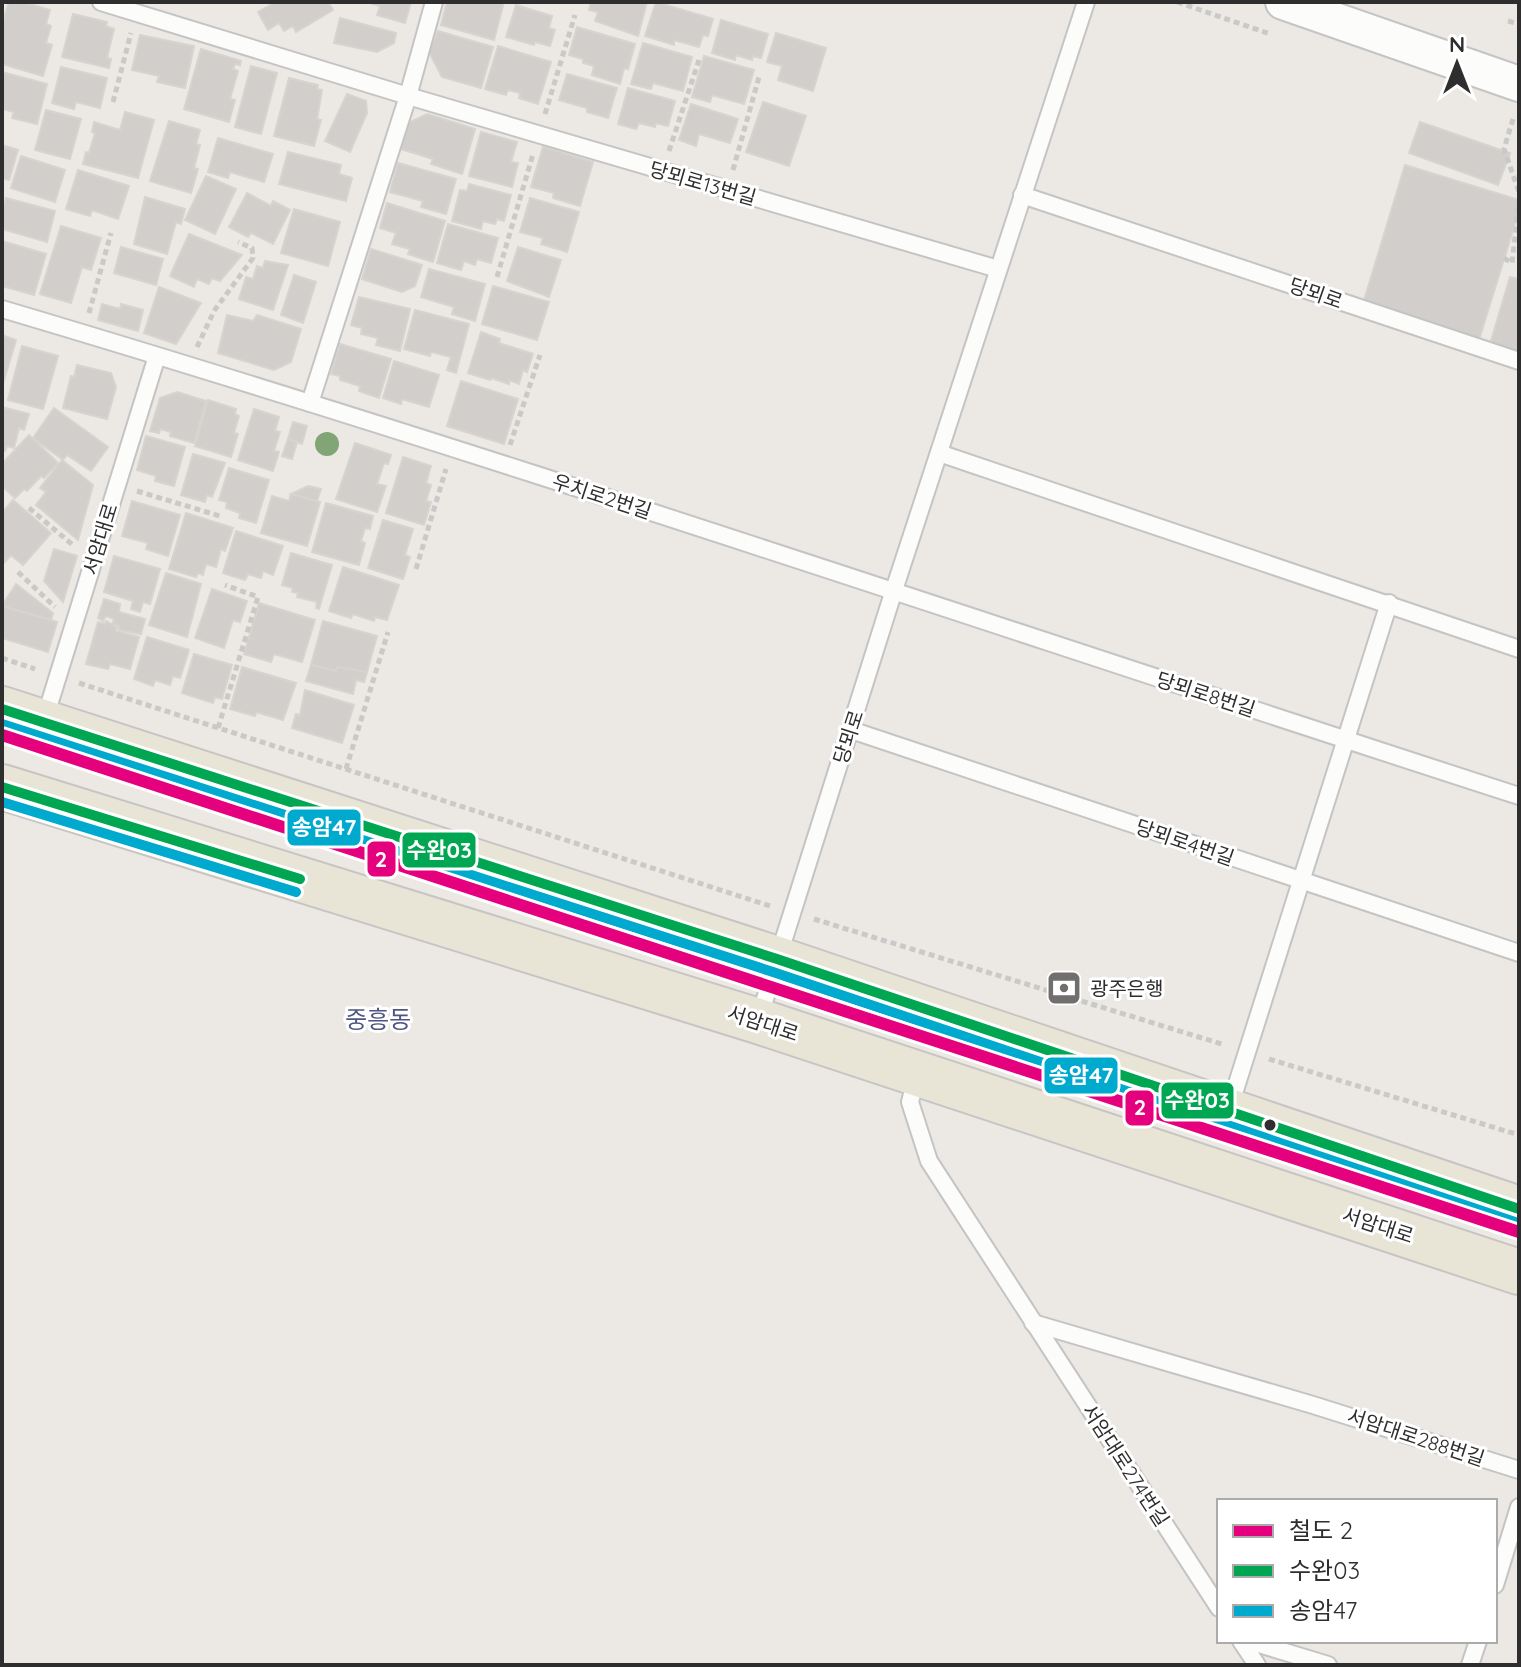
<svg xmlns="http://www.w3.org/2000/svg" width="1521" height="1667" viewBox="0 0 1521 1667" font-family="Quicksand,'Noto Sans KR',sans-serif">
<style>
.building{fill:#d1cecb;stroke:#d7d4d0;stroke-width:2}
.lines{fill:none;stroke-linecap:round;stroke-linejoin:round}
.service-casing{stroke:#c5c4c5;stroke-width:20}
.minor-casing{stroke:#c5c4c5;stroke-width:38}
.primary-casing{stroke:#c6c5c4;stroke-width:48}
.path{stroke:#c9c9c8;stroke-width:5;stroke-dasharray:6 4;stroke-linecap:butt}
.service{stroke:#fcfcfb;stroke-width:16}
.minor{stroke:#fcfcfb;stroke-width:34}
.primary{stroke:#e8e4d6;stroke-width:44}
.bus-1-casing{stroke:#fff;stroke-width:16}
.bus-2-casing{stroke:#fff;stroke-width:16}
.bus-1{stroke:#00a651;stroke-width:10}
.bus-2{stroke:#00a9ce;stroke-width:10}
.rail-1-casing{stroke:#fff;stroke-width:18}
.rail-1{stroke:#e5007d;stroke-width:12}
.tree{fill:#82a575}
.bus-dot{fill:#2e2e2e;stroke:#fff;stroke-width:3}
.labels{text-anchor:middle;dominant-baseline:central;stroke-width:6;stroke-linejoin:round;paint-order:stroke}
.street-label{font-size:20px;fill:#2e2e2e;stroke:#fff}
.poi-label{font-size:20px;fill:#2e2e2e;stroke:#fff;text-anchor:start}
.quarter-label{font-size:24px;fill:#4d5680;stroke:#fff}
.line-badge{stroke:#fff;stroke-width:3}
.badge-label{font-size:22px;text-anchor:middle;font-weight:bold;fill:#fff}
</style>
<rect width="100%" height="100%" fill="#ece8e4"/>
<g class="building">
<polygon points="9,2 23,2 50,10 46,24 51,26 46,43 52,45 43,76 2,64 2,25"/>
<polygon points="276,2 328,2 333,10 296,32 293,26 284,31 279,23 268,30 258,12"/>
<polygon points="367,2 411,2 405,23 377,15 380,6"/>
<polygon points="447,2 504,2 494,40 441,25"/>
<polygon points="591,2 647,2 638,36 595,21 598,12 589,10"/>
<polygon points="656,2 713,19 708,36 703,35 699,47 674,40 674,45 645,36"/>
<polygon points="516,5 552,16 549,28 555,30 550,46 535,42 534,45 506,37"/>
<polygon points="73,14 107,22 106,26 114,29 107,58 111,59 109,68 62,57"/>
<polygon points="340,18 396,33 394,43 377,52 334,43"/>
<polygon points="721,20 768,34 761,58 753,56 752,60 736,55 735,60 712,53"/>
<polygon points="577,27 635,44 628,69 624,68 620,84 592,75 594,66 583,63 583,59 569,55"/>
<polygon points="438,31 493,47 481,88 442,77 429,52"/>
<polygon points="776,33 826,48 813,91 778,80 782,66 767,62"/>
<polygon points="140,35 194,46 185,88 157,82 159,76 132,70"/>
<polygon points="643,43 692,57 683,91 653,83 651,89 631,84"/>
<polygon points="498,46 551,62 538,104 519,98 520,93 508,90 506,95 485,89"/>
<polygon points="201,49 241,61 240,65 235,64 233,69 238,71 230,99 235,100 229,122 184,109"/>
<polygon points="704,56 754,70 744,104 712,95 710,102 692,97"/>
<polygon points="251,66 277,73 261,134 235,127"/>
<polygon points="61,67 107,78 100,108 76,102 74,109 52,103"/>
<polygon points="2,72 47,84 37,124 12,118 14,112 2,109"/>
<polygon points="567,74 617,88 608,118 587,112 587,108 559,100"/>
<polygon points="289,78 318,85 317,89 322,90 317,119 321,120 314,146 274,136"/>
<polygon points="628,88 675,101 668,126 656,123 655,127 639,123 636,129 618,124"/>
<polygon points="347,94 366,101 367,113 350,152 325,141"/>
<polygon points="763,102 806,116 789,166 746,152"/>
<polygon points="691,104 738,119 730,143 699,134 696,146 679,140"/>
<polygon points="46,110 81,119 70,159 35,150"/>
<polygon points="125,112 154,120 138,178 83,164 86,152 89,153 95,133 92,132 94,122 120,130"/>
<polygon points="427,114 475,129 462,174 431,164 433,159 401,149 408,123"/>
<polygon points="169,121 200,130 196,144 200,145 194,168 198,169 191,193 150,181"/>
<polygon points="1420,122 1510,153 1498,185 1409,153"/>
<polygon points="481,132 517,142 511,162 518,163 512,187 469,176"/>
<polygon points="218,138 273,154 264,182 230,172 228,178 208,172"/>
<polygon points="2,145 18,150 9,180 2,178"/>
<polygon points="543,147 593,162 580,206 553,198 554,193 531,187"/>
<polygon points="288,152 341,165 339,174 352,178 346,201 279,184"/>
<polygon points="21,156 65,170 55,202 11,188"/>
<polygon points="398,163 456,179 446,214 421,207 423,201 390,192"/>
<polygon points="1405,165 1519,200 1519,211 1478,343 1362,307"/>
<polygon points="78,170 129,186 118,219 92,210 90,216 66,209"/>
<polygon points="206,176 236,189 215,234 185,220"/>
<polygon points="469,184 511,195 504,221 497,219 495,224 483,221 481,229 452,221 460,190 467,191"/>
<polygon points="247,193 271,206 273,201 290,210 273,244 251,233 248,237 229,227"/>
<polygon points="145,197 185,209 181,224 176,222 167,254 134,244"/>
<polygon points="6,198 55,211 47,242 2,229 2,212"/>
<polygon points="530,198 579,212 567,252 541,244 543,238 520,232"/>
<polygon points="387,203 445,221 433,262 408,254 410,249 392,244 396,233 380,228"/>
<polygon points="294,209 340,222 328,266 281,253"/>
<polygon points="448,224 498,238 491,263 477,259 475,265 464,261 461,270 437,263"/>
<polygon points="61,226 101,238 91,270 82,267 71,303 40,294"/>
<polygon points="189,234 242,255 220,281 212,278 209,284 197,279 194,287 170,276"/>
<polygon points="2,241 46,254 34,295 2,286"/>
<polygon points="121,247 163,259 156,285 114,273"/>
<polygon points="518,247 561,260 549,297 507,281"/>
<polygon points="371,249 422,265 415,286 402,292 362,279"/>
<polygon points="265,261 288,265 273,310 239,299 246,277 253,279 257,266 263,268"/>
<polygon points="429,269 485,284 475,321 452,314 454,307 421,297"/>
<polygon points="294,275 316,282 303,323 281,315"/>
<polygon points="1510,277 1519,279 1519,353 1490,344"/>
<polygon points="493,286 549,302 537,340 482,324"/>
<polygon points="159,287 201,303 176,344 144,333"/>
<polygon points="359,297 410,309 400,351 376,345 378,338 361,334 362,328 351,325"/>
<polygon points="102,304 120,309 121,304 143,310 138,331 98,320"/>
<polygon points="415,310 469,324 456,373 447,370 451,357 431,352 430,356 404,349"/>
<polygon points="227,315 253,321 257,315 301,329 291,362 274,370 218,353"/>
<polygon points="481,332 500,339 499,343 533,354 527,372 523,370 519,384 509,380 509,384 491,378 490,380 468,373"/>
<polygon points="2,335 16,340 2,387"/>
<polygon points="340,344 391,359 379,398 359,391 360,386 340,380 340,376 331,374"/>
<polygon points="22,346 58,356 43,409 8,400"/>
<polygon points="394,361 439,375 429,407 402,399 401,404 383,398"/>
<polygon points="77,365 111,373 116,387 107,419 63,408 71,376 74,377"/>
<polygon points="461,381 518,399 504,444 447,426"/>
<polygon points="177,392 206,401 194,443 170,436 171,432 160,429 159,433 150,431 160,398"/>
<polygon points="208,400 236,409 235,414 239,416 234,433 238,434 231,457 195,446"/>
<polygon points="2,407 29,414 24,430 19,428 14,448 7,446 5,451 2,450"/>
<polygon points="54,408 108,447 91,471 67,455 63,460 33,438"/>
<polygon points="254,409 279,417 275,431 280,432 274,451 279,452 273,471 238,460"/>
<polygon points="293,422 307,426 302,444 288,439"/>
<polygon points="29,435 58,463 44,478 41,476 27,491 24,489 15,498 2,486 2,464"/>
<polygon points="146,436 185,447 174,486 155,481 156,476 137,470"/>
<polygon points="288,439 297,442 292,459 282,456"/>
<polygon points="355,443 391,455 388,464 384,463 377,484 386,486 377,512 336,499"/>
<polygon points="193,454 225,463 212,497 207,495 205,502 181,495"/>
<polygon points="403,457 431,466 426,483 431,485 426,501 431,502 424,525 386,513"/>
<polygon points="62,460 93,485 78,540 36,505 46,492 40,488"/>
<polygon points="229,468 269,480 256,523 239,518 240,513 226,508 227,502 219,500"/>
<polygon points="308,486 321,489 317,501 291,494"/>
<polygon points="291,494 320,502 307,546 261,533 272,496 289,501"/>
<polygon points="13,500 51,533 23,565 11,555 5,562 2,559 2,513"/>
<polygon points="132,501 180,515 168,556 146,549 148,543 122,536"/>
<polygon points="326,503 373,516 370,529 365,528 361,541 365,543 359,565 312,552"/>
<polygon points="186,513 233,528 225,551 221,549 216,567 206,564 203,575 198,573 196,577 169,569"/>
<polygon points="383,520 413,529 405,555 410,557 403,579 368,568"/>
<polygon points="236,531 283,546 273,575 263,571 261,578 248,574 245,580 223,573"/>
<polygon points="54,549 77,556 63,602 44,581"/>
<polygon points="291,553 332,565 319,609 316,608 317,602 297,597 298,593 292,592 293,588 282,585"/>
<polygon points="114,556 160,569 150,604 143,602 140,612 131,609 133,601 104,592"/>
<polygon points="343,567 399,585 387,620 375,617 374,621 353,614 351,618 329,611"/>
<polygon points="166,573 201,584 187,637 149,625"/>
<polygon points="16,584 53,613 51,620 2,606"/>
<polygon points="212,589 247,601 240,622 233,620 224,648 195,638"/>
<polygon points="104,599 120,604 119,612 145,619 141,634 119,630 119,626 113,623 114,619 106,616 103,621 98,618"/>
<polygon points="259,603 315,620 302,662 274,654 271,662 244,654"/>
<polygon points="2,606 57,622 48,652 2,638"/>
<polygon points="106,621 117,627 116,631 139,637 130,669 110,664 108,669 86,664 98,622 105,624"/>
<polygon points="323,621 377,636 367,672 337,667 336,671 311,665"/>
<polygon points="147,637 189,650 180,678 173,676 170,685 155,680 153,686 134,679"/>
<polygon points="194,654 232,665 222,699 215,697 213,703 182,693"/>
<polygon points="311,665 336,671 337,667 367,672 364,682 356,680 353,694 306,681"/>
<polygon points="242,667 296,683 283,720 256,712 255,716 230,709"/>
<polygon points="305,690 354,705 342,743 292,728 296,714 300,715"/>
</g>
<g class="lines">
<defs>
<g id="service">
<polyline points="101,2 408,96 998,269"/>
<polyline points="1022,195 1519,361"/>
<path d="M2 309C511 460 1014 633 1519 796"/>
<polyline points="310,403 408,96 434,2"/>
<polyline points="939,453 1519,649"/>
<polyline points="44,721 157,356"/>
<polyline points="851,730 1519,953"/>
<polyline points="758,1021 894,590 1086,2"/>
<polyline points="917,1075 910,1102 929,1161 1219,1608"/>
<polyline points="1229,1109 1389,603"/>
<polyline points="1033,1323 1313,1405 1519,1470"/>
<polyline points="1495,1585 1519,1507"/>
<polyline points="1241,1641 1257,1665"/>
<polyline points="1249,1641 1328,1665"/>
<polyline points="1470,1665 1478,1641"/>
</g>
<polyline id="minor" points="1283,2 1519,84"/>
<g id="primary">
<polyline points="2,709 777,959 1519,1209"/>
<polyline points="2,787 758,1021 1519,1272"/>
</g>
</defs>
<use href="#service" class="service-casing"/>
<use href="#minor" class="minor-casing"/>
<use href="#primary" class="primary-casing"/>
<g class="path">
<polyline points="1177,2 1270,34"/>
<polyline points="1508,21 1519,24"/>
<polyline points="113,102 131,33"/>
<polyline points="545,114 575,15"/>
<polyline points="1513,119 1504,149 1519,192"/>
<polyline points="669,151 699,60"/>
<polyline points="733,170 759,77"/>
<polyline points="1504,258 1512,263 1519,201"/>
<polyline points="497,277 533,154"/>
<polyline points="89,313 111,233"/>
<polyline points="197,347 214,311 253,258 252,248 238,242"/>
<polyline points="510,445 540,355"/>
<polyline points="137,491 223,517"/>
<polyline points="29,508 74,546"/>
<polyline points="416,569 446,469"/>
<polyline points="18,572 55,607"/>
<polyline points="2,658 35,669"/>
<polyline points="79,683 770,906"/>
<polyline points="218,728 258,597 225,585"/>
<polyline points="346,769 388,632"/>
<polyline points="814,919 1225,1045"/>
<polyline points="1269,1059 1519,1135"/>
</g>
<use href="#service" class="service"/>
<use href="#minor" class="minor"/>
<use href="#primary" class="primary"/>
<defs>
<g id="bus-1">
<polyline points="2,709 777,959 1519,1209"/>
<polyline points="2,787 300,879"/>
</g>
<g id="bus-2">
<polyline points="2,724 773,972 1515,1222"/>
<polyline points="2,802 296,892"/>
</g>
</defs>
<use href="#bus-1" class="bus-1-casing"/>
<use href="#bus-2" class="bus-2-casing"/>
<use href="#bus-1" class="bus-1"/>
<use href="#bus-2" class="bus-2"/>
<defs>
<polyline id="rail-1" points="2,735 1519,1232"/>
</defs>
<use href="#rail-1" class="rail-1-casing"/>
<use href="#rail-1" class="rail-1"/>
</g>
<circle class="tree" cx="327" cy="444" r="12"/>
<defs>
<symbol id="bank-square" viewBox="-11 -11 22 22"><rect x="-9" y="-9" width="18" height="18" rx="4" fill="#706f6e" stroke="#fff"/><path d="M-6-4H6V4H-6ZM0-2.3a2.3 2.3 0 1 0 0 4.6a2.3 2.3 0 1 0 0-4.6Z" fill="#fff"/></symbol>
</defs>
<g fill-rule="evenodd">
<use href="#bank-square" x="1044" y="968" width="40" height="40"/>
</g>
<circle class="bus-dot" cx="1270" cy="1125" r="7"/>
<g class="labels">
<g class="street-label">
<text transform="translate(703 183) rotate(16)">당뫼로13번길</text>
<text transform="translate(1316 293) rotate(19)">당뫼로</text>
<text transform="translate(602 496) rotate(18)">우치로2번길</text>
<text transform="translate(100 539) rotate(-73)">서암대로</text>
<text transform="translate(1206 694) rotate(18)">당뫼로8번길</text>
<text transform="translate(848 737) rotate(-72)">당뫼로</text>
<text transform="translate(1185 842) rotate(19)">당뫼로4번길</text>
<text transform="translate(763 1023) rotate(18)">서암대로</text>
<text transform="translate(1378 1225) rotate(18)">서암대로</text>
<text transform="translate(1416 1437) rotate(18)">서암대로288번길</text>
<text transform="translate(1126 1465) rotate(57)">서암대로274번길</text>
</g>
<g class="poi-label">
<text x="1090" y="988">광주은행</text>
</g>
<g class="quarter-label">
<text x="378" y="1019">중흥동</text>
</g>
</g>
<g class="line-badge">
<rect x="286" y="808" width="76" height="39" rx="8" fill="#00a9ce"/>
<rect x="401" y="831" width="76" height="38" rx="8" fill="#00a651"/>
<rect x="366" y="840" width="31" height="38" rx="8" fill="#e5007d"/>
<rect x="1043" y="1056" width="76" height="39" rx="8" fill="#00a9ce"/>
<rect x="1160" y="1081" width="75" height="39" rx="8" fill="#00a651"/>
<rect x="1124" y="1089" width="31" height="38" rx="8" fill="#e5007d"/>
</g>
<g class="badge-label">
<text x="324" y="835">송암47</text>
<text x="439" y="858">수완03</text>
<text x="381" y="867">2</text>
<text x="1081" y="1083">송암47</text>
<text x="1197" y="1108">수완03</text>
<text x="1140" y="1115">2</text>
</g>
<rect width="1521" height="1667" fill="none" stroke="#2e2e2e" stroke-width="8"/>
<rect x="1217" y="1499" width="280" height="144" fill="#ffffff" stroke="#ababab" stroke-width="2"/>
<rect x="1233" y="1525" width="40" height="12" fill="#e5007d" stroke="#ababab" stroke-width="2"/>
<text x="1289" y="1539" font-size="24" fill="#2e2e2e">철도 2</text>
<rect x="1233" y="1565" width="40" height="12" fill="#00a651" stroke="#ababab" stroke-width="2"/>
<text x="1289" y="1579" font-size="24" fill="#2e2e2e">수완03</text>
<rect x="1233" y="1605" width="40" height="12" fill="#00a9ce" stroke="#ababab" stroke-width="2"/>
<text x="1289" y="1619" font-size="24" fill="#2e2e2e">송암47</text>
<g transform="translate(1457 64)" stroke="#ffffff" stroke-width="6" paint-order="stroke">
<path d="M0-6L14 30L0 20L-14 30Z" fill="#2e2e2e"/>
<text y="-12" font-size="22" font-weight="bold" text-anchor="middle" fill="#2e2e2e">N</text>
</g>
</svg>
